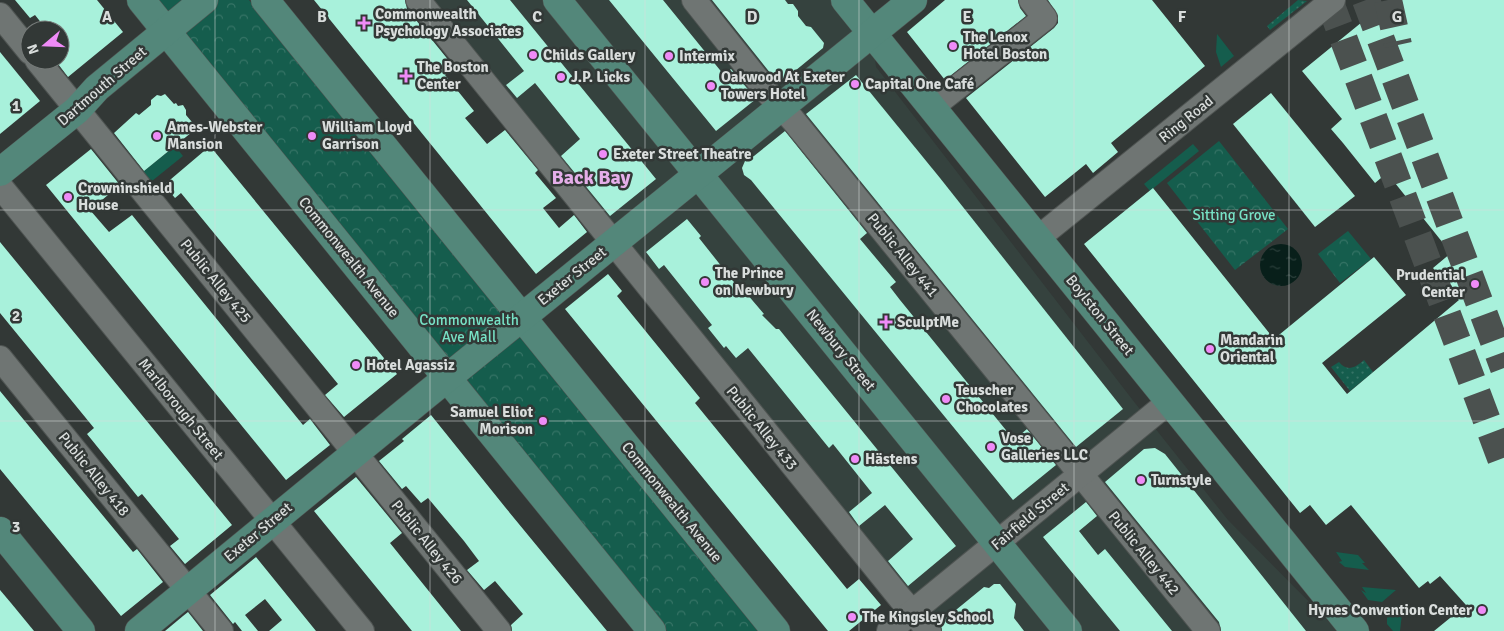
<svg xmlns="http://www.w3.org/2000/svg" width="1504" height="631" viewBox="0 0 1504 631" font-family="Signika,sans-serif">
<style>
.built{fill:#35423e}
.grass{fill:url(#grass-dots)}
.forest{fill:url(#forest-crowns)}
.garden{fill:#155d4d}
.water{fill:url(#water-ripples)}
.building{fill:#a8f1db}
.lines{fill:none;stroke-linecap:round;stroke-linejoin:round}
.highway-tunnel{stroke:#4b514f;stroke-width:28;stroke-dasharray:28 14;stroke-linecap:butt}
.minor-casing{stroke:#4f5452;stroke-width:26}
.major-casing{stroke:#4f5452;stroke-width:29}
.minor{stroke:#6f7573;stroke-width:24}
.major{stroke:#53877a;stroke-width:28}
.grid{fill:none;stroke:#d9dddc;stroke-width:1;stroke-opacity:0.55}
.poi-dot{fill:#ef8bf7;stroke:#323836;stroke-width:2}
.labels{text-anchor:middle;dominant-baseline:central;stroke-width:5;stroke-linejoin:round;paint-order:stroke}
.poi-label{font-size:15px;font-weight:bold;fill:#d9dddc;stroke:#323836;text-anchor:start}
.street-label{font-size:15px;fill:#d9dddc;stroke:#323836}
.park-label{font-size:15px;fill:#77e2c6;stroke:#323836}
.district-label{font-size:20px;font-weight:bold;fill:#e5aee9;stroke:#323836}
.grid-label{font-size:16px;text-anchor:middle;font-weight:bold;fill:#d9dddc;stroke:#323836;stroke-width:5;stroke-linejoin:round;paint-order:stroke}
</style>
<defs>
<pattern id="grass-dots" width="8" height="8" patternUnits="userSpaceOnUse" patternTransform="scale(1.25)"><rect width="8" height="8" fill="#155d4d"/><path d="M2 2h.1M6 6h.1" fill="none" stroke="#367466" stroke-width="1.8" stroke-linecap="round"/></pattern>
<pattern id="forest-crowns" width="20" height="18" patternUnits="userSpaceOnUse" patternTransform="scale(1.25)"><rect width="20" height="18" fill="#155d4d"/><path d="M2 6a3 3 0 1 1 6 0M12 15a3 3 0 1 1 6 0" fill="none" stroke="#367466"/></pattern>
<pattern id="water-ripples" width="26" height="14" patternUnits="userSpaceOnUse" patternTransform="scale(1.25)"><rect width="26" height="14" fill="#081f1a"/><path d="M2 4q2-2 4 0t4 0M15 11q2-2 4 0t4 0" fill="none" stroke="#2b3f3b"/></pattern>
</defs>
<rect width="100%" height="100%" fill="#323836"/>
<polygon class="built" points="418,0 844,0 872,33 876,67 1135,403 1228,520 1338,631 929,631"/>
<g class="grass">
<polygon points="1298,0 1307,1 1270,30 1267,26"/>
<path d="M1364 360 1373 372 1350 391 1331 367 1339 362C1347 372 1355 368 1364 360Z"/>
</g>
<g class="forest">
<polygon points="156,0 249,0 760,631 667,631"/>
<polygon points="1219,141 1288,229 1235,270 1167,183"/>
<polygon points="1348,231 1371,259 1340,283 1318,254"/>
</g>
<g class="garden">
<polygon points="1217,34 1234,56 1221,67 1216,52"/>
<polygon points="1193,144 1199,151 1150,191 1144,184"/>
<polygon points="175,146 183,156 147,185 139,175"/>
<polygon points="1336,552 1358,555 1365,563 1362,563 1369,570 1345,567 1339,562 1342,561"/>
<polygon points="1362,587 1396,590 1382,602 1368,600 1361,590 1366,593"/>
<polygon points="1399,604 1398,609 1403,605 1400,631 1393,631 1387,624 1387,614"/>
</g>
<circle class="water" cx="1281" cy="265" r="21"/>
<g class="building">
<polygon points="15,0 97,0 123,32 68,77 55,60 60,60 60,30 47,30 35,15 30,18"/>
<polygon points="314,0 405,0 407,9 454,67 445,75 474,111 465,118 487,144 505,130 538,170 535,173 556,198 543,208 559,228 574,215 587,232 536,274"/>
<polygon points="467,0 510,0 656,179 610,216 561,156 580,139 535,83 517,98 506,85 524,71"/>
<polygon points="609,0 663,0 724,75 731,69 756,99 716,131"/>
<polygon points="712,0 785,0 788,4 793,4 798,11 798,16 806,26 811,27 824,43 823,48 779,84"/>
<polygon points="945,0 1018,0 1020,8 1026,16 945,80 907,32"/>
<polygon points="1048,0 1152,0 1205,66 1111,143 1118,152 1093,173 1086,164 1045,197 966,98 1054,28 1058,23 1058,16"/>
<polygon points="1389,0 1504,0 1504,631 1434,631 1466,605 1440,576 1430,584 1428,581 1419,588 1351,505 1326,525 1310,505 1300,513 1084,244 1153,188 1274,339 1374,257 1406,295 1322,363 1347,394 1459,300 1433,268 1451,253 1387,173 1375,183 1343,143 1331,129 1342,119 1302,71"/>
<polygon points="0,52 40,101 0,134"/>
<polygon points="856,75 940,178 1123,409 1076,447 806,114"/>
<polygon points="1271,93 1355,196 1315,227 1233,124"/>
<polygon points="165,94 174,104 176,103 178,106 183,105 186,110 186,115 197,128 144,171 114,133 136,113 139,115 151,105 151,100 157,95 161,96"/>
<polygon points="785,131 867,233 860,239 896,282 890,287 900,300 1014,440 1027,429 1056,465 1013,500 751,180 744,175 742,168 745,161 754,156"/>
<polygon points="210,146 397,374 344,417 325,395 338,384 181,193 175,198 164,185"/>
<polygon points="91,149 120,185 90,210 109,232 132,215 303,425 310,419 330,445 286,480 46,185"/>
<polygon points="687,219 701,236 699,238 745,296 747,294 764,314 762,315 776,329 779,329 956,546 908,586 888,561 913,539 885,505 859,526 849,512 872,493 833,444 829,448 748,348 736,358 726,346 724,348 708,328 712,325 664,265 659,269 646,252"/>
<polygon points="0,242 232,525 185,564 170,546 179,539 142,494 138,497 87,434 94,428 0,313"/>
<polygon points="608,274 622,291 617,296 700,398 695,403 847,589 859,579 881,605 849,631 828,631 565,309"/>
<polygon points="0,391 133,552 137,549 163,582 121,616 0,469"/>
<polygon points="431,415 505,507 607,631 512,631 511,625 523,614 495,581 484,590 467,570 479,561 464,541 428,498 421,503 406,486 402,489 379,461 404,441 402,439"/>
<polygon points="1155,448 1165,454 1306,631 1221,631 1219,622 1105,482 1144,449"/>
<polygon points="356,477 402,533 390,543 461,631 412,631 314,511"/>
<polygon points="1086,502 1097,516 1079,531 1098,555 1105,549 1172,631 1120,631 1043,537"/>
<polygon points="256,557 316,631 269,631 282,620 265,599 245,615 258,631 242,631 235,622 233,624 210,595"/>
<polygon points="994,584 1000,584 1016,604 1014,618 1024,631 942,631 940,623 984,587 989,588"/>
<polygon points="0,590 11,603 34,631 0,631"/>
<polygon points="188,612 203,631 165,631 183,616"/>
</g>
<g class="lines">
<g class="highway-tunnel">
<polyline points="1329,0 1504,466"/>
<polyline points="1366,0 1504,368"/>
<polyline points="1388,0 1398,45"/>
</g>
<defs>
<g id="minor">
<polyline points="418,0 900,598 929,631"/>
<polyline points="694,0 769,94 793,120 1208,631"/>
<polyline points="0,15 30,52"/>
<polyline points="37,60 499,631"/>
<polyline points="932,107 1045,18 1031,0"/>
<polyline points="0,186 362,631"/>
<polyline points="1038,238 1333,0"/>
<polyline points="0,358 221,631"/>
<polyline points="889,631 1170,401"/>
</g>
<g id="major">
<polyline points="141,0 652,631"/>
<polyline points="265,0 776,631"/>
<polyline points="557,0 1068,631"/>
<polyline points="845,0 1355,631"/>
<polyline points="0,172 77,110 97,88 204,0"/>
<polyline points="0,531 81,631"/>
<polyline points="139,631 426,395 913,0"/>
</g>
</defs>
<use href="#minor" class="minor-casing"/>
<use href="#major" class="major-casing"/>
<use href="#minor" class="minor"/>
<use href="#major" class="major"/>
</g>
<path class="grid" d="M215 0V631M430 0V631M645 0V631M859 0V631M1074 0V631M1289 0V631M0 210H1504M0 421H1504"/>
<g class="poi-dot">
<path d="M361.5 15.5h5v5h5v5h-5v5h-5v-5h-5v-5h5z"/>
<circle cx="953" cy="46" r="5"/>
<circle cx="533" cy="55" r="5"/>
<circle cx="669" cy="56" r="5"/>
<path d="M403.5 68.5h5v5h5v5h-5v5h-5v-5h-5v-5h5z"/>
<circle cx="561" cy="77" r="5"/>
<circle cx="855" cy="84" r="5"/>
<circle cx="711" cy="86" r="5"/>
<circle cx="157" cy="136" r="5"/>
<circle cx="312" cy="136" r="5"/>
<circle cx="603" cy="154" r="5"/>
<circle cx="68" cy="197" r="5"/>
<circle cx="705" cy="282" r="5"/>
<circle cx="1475" cy="284" r="5"/>
<path d="M883.5 314.5h5v5h5v5h-5v5h-5v-5h-5v-5h5z"/>
<circle cx="1210" cy="349" r="5"/>
<circle cx="356" cy="365" r="5"/>
<circle cx="946" cy="399" r="5"/>
<circle cx="543" cy="421" r="5"/>
<circle cx="991" cy="447" r="5"/>
<circle cx="855" cy="459" r="5"/>
<circle cx="1141" cy="480" r="5"/>
<circle cx="1482" cy="610" r="5"/>
<circle cx="852" cy="617" r="5"/>
</g>
<g class="labels">
<g class="poi-label">
<text x="375" y="14">Commonwealth<tspan x="375" dy="17">Psychology Associates</tspan></text>
<text x="963" y="37">The Lenox<tspan x="963" dy="17">Hotel Boston</tspan></text>
<text x="543" y="55">Childs Gallery</text>
<text x="679" y="56">Intermix</text>
<text x="417" y="67">The Boston<tspan x="417" dy="17">Center</tspan></text>
<text x="571" y="77">J.P. Licks</text>
<text x="721" y="77">Oakwood At Exeter<tspan x="721" dy="17">Towers Hotel</tspan></text>
<text x="865" y="84">Capital One Café</text>
<text x="167" y="127">Ames-Webster<tspan x="167" dy="17">Mansion</tspan></text>
<text x="322" y="127">William Lloyd<tspan x="322" dy="17">Garrison</tspan></text>
<text x="613" y="154">Exeter Street Theatre</text>
<text x="78" y="188">Crowninshield<tspan x="78" dy="17">House</tspan></text>
<text x="715" y="273">The Prince<tspan x="715" dy="17">on Newbury</tspan></text>
<text x="1465" y="275" text-anchor="end">Prudential<tspan x="1465" dy="17">Center</tspan></text>
<text x="897" y="322">SculptMe</text>
<text x="1220" y="340">Mandarin<tspan x="1220" dy="17">Oriental</tspan></text>
<text x="366" y="365">Hotel Agassiz</text>
<text x="956" y="390">Teuscher<tspan x="956" dy="17">Chocolates</tspan></text>
<text x="533" y="412" text-anchor="end">Samuel Eliot<tspan x="533" dy="17">Morison</tspan></text>
<text x="1001" y="438">Vose<tspan x="1001" dy="17">Galleries LLC</tspan></text>
<text x="865" y="459">Hästens</text>
<text x="1151" y="480">Turnstyle</text>
<text x="1472" y="610" text-anchor="end">Hynes Convention Center</text>
<text x="862" y="617">The Kingsley School</text>
</g>
<g class="street-label">
<text transform="translate(102 86) rotate(-41)">Dartmouth Street</text>
<text transform="translate(1186 119) rotate(-39)">Ring Road</text>
<text transform="translate(903 255) rotate(51)">Public Alley 441</text>
<text transform="translate(349 257) rotate(51)">Commonwealth Avenue</text>
<text transform="translate(572 276) rotate(-39)">Exeter Street</text>
<text transform="translate(216 281) rotate(51)">Public Alley 425</text>
<text transform="translate(1100 315) rotate(51)">Boylston Street</text>
<text transform="translate(841 350) rotate(51)">Newbury Street</text>
<text transform="translate(181 409) rotate(51)">Marlborough Street</text>
<text transform="translate(762 428) rotate(51)">Public Alley 433</text>
<text transform="translate(94 474) rotate(51)">Public Alley 418</text>
<text transform="translate(672 502) rotate(51)">Commonwealth Avenue</text>
<text transform="translate(1030 516) rotate(-40)">Fairfield Street</text>
<text transform="translate(258 532) rotate(-40)">Exeter Street</text>
<text transform="translate(427 542) rotate(51)">Public Alley 426</text>
<text transform="translate(1144 553) rotate(51)">Public Alley 442</text>
</g>
<g class="park-label">
<text x="1234" y="215">Sitting Grove</text>
<text x="469" y="320">Commonwealth<tspan x="469" dy="17">Ave Mall</tspan></text>
</g>
<g class="district-label">
<text x="591" y="177">Back Bay</text>
</g>
</g>
<g class="grid-label">
<text x="107" y="22">A</text>
<text x="322" y="22">B</text>
<text x="537" y="22">C</text>
<text x="752" y="22">D</text>
<text x="967" y="22">E</text>
<text x="1182" y="22">F</text>
<text x="1397" y="22">G</text>
<text x="16" y="111">1</text>
<text x="16" y="321">2</text>
<text x="16" y="532">3</text>
</g>
<g transform="translate(45 45) rotate(251)"><circle r="24" fill="#323836" stroke="#757a78"/>
<path d="M0-4L9 19L0 12L-9 19Z" fill="#ef8bf7"/>
<text y="-8" font-size="14" font-weight="bold" text-anchor="middle" fill="#d9dddc">N</text>
</g>
</svg>
